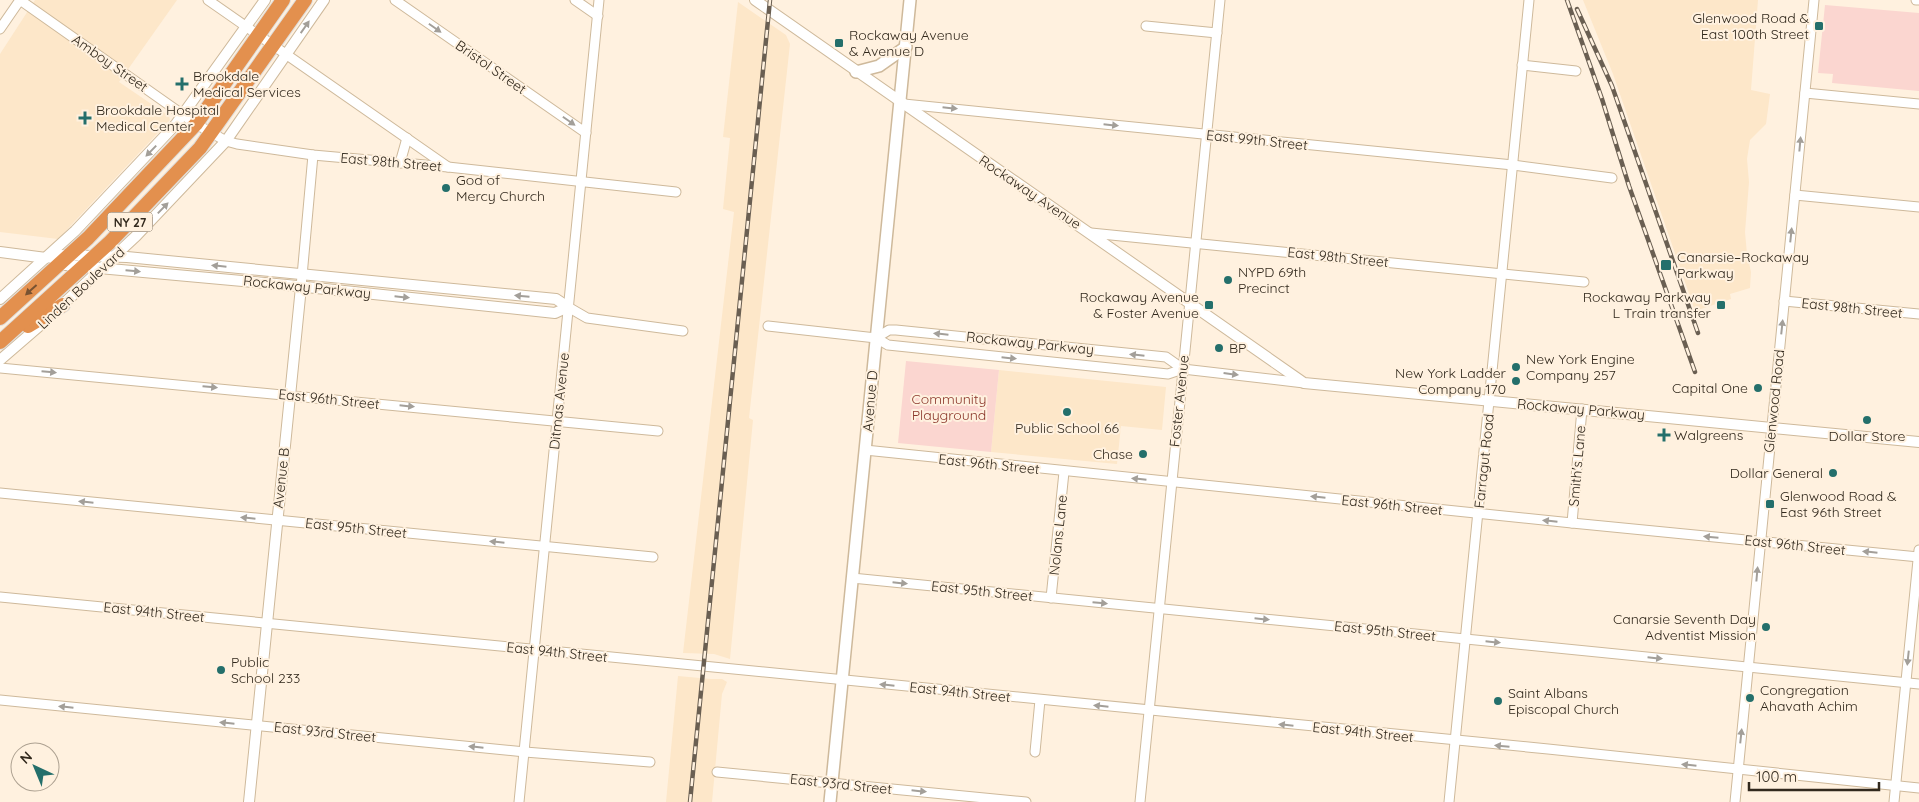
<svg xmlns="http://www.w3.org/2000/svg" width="1919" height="802" viewBox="0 0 1919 802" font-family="Quicksand,sans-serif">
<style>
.built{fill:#fde7c9}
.green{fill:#fbd6d0}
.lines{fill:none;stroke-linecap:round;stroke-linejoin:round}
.minor-casing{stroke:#ceb99b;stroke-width:11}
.tertiary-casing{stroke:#ceb99b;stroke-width:12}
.secondary-casing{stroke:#ceb99b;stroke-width:14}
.trunk-casing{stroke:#dedddb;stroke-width:16}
.minor{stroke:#fff;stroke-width:9}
.tertiary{stroke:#fff;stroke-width:10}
.secondary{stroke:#fff;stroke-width:11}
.trunk{stroke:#e3904e;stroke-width:14}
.rail-casing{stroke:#6a5f52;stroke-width:4.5}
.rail{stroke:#fff1df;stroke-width:2.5;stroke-dasharray:8;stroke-linecap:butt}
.oneway{fill:#a39f99}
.oneway2{fill:#795231}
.poi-dot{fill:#246f6b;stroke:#fff1df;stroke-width:2}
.labels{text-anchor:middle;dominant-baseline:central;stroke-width:4;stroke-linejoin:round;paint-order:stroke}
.shield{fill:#fff1df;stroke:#706557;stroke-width:1}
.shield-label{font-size:12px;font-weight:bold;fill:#32291d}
.poi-label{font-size:14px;fill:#32291d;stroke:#fff1df;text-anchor:start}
.street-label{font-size:14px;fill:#32291d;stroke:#fff1df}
.park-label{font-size:14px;fill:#8c372b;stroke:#fff1df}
</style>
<rect width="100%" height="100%" fill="#fff1df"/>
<g class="built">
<polygon points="35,0 177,0 119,82 169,116 170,120 58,239 0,232 0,54"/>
<polygon points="1583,0 1758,0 1751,90 1770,94 1766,124 1750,140 1747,159 1749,182 1745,232 1747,254 1751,272 1750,288 1730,294 1731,299 1695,311 1613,74"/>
<polygon points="738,2 786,35 790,44 749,418 753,420 730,659 714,654 683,653 734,212 723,209 730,138 723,137"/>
<polygon points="999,370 1166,387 1162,430 1121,426 1117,464 991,452"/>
<polygon points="678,676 711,679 722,679 727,682 722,694 712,802 666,802"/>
</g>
<g class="green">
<polygon points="1825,5 1919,13 1919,91 1832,83 1833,74 1818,73"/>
<polygon points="906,361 999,370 991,452 898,443"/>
</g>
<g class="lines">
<defs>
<g id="minor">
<polyline points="20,0 196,124 226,141 237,144 313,155 448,167 676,192"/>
<polyline points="208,0 448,167"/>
<polyline points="395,0 586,133"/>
<polyline points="575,0 598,16"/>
<polyline points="1916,0 1919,0"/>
<polyline points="1146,26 1217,33"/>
<polyline points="0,29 20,0"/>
<polyline points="1522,65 1576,71"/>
<polyline points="1805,93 1919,104"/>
<polyline points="904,104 1513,165 1612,178"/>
<polyline points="400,163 407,138"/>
<polyline points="1795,195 1919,207"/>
<polyline points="1091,233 1584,282"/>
<polyline points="301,287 313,155"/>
<polyline points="1784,301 1919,314"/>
<polyline points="568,307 587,318 683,331"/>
<polyline points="768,326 876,338 888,345 1168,374 1183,369 1304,383"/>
<polyline points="876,338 889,330 896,330 1166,357 1183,369"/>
<polyline points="0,368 658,431"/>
<polyline points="865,450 1572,523 1919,557"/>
<polyline points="0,493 653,557"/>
<polyline points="1572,523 1582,409"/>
<polyline points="852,578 1919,684"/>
<polyline points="0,597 1548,749 1919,788"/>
<polyline points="1051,598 1064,472"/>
<polyline points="0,700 525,752 650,762"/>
<polyline points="1035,752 1040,700"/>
<polyline points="717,772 1026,802"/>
<polyline points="519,802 599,0"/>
<polyline points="1140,802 1220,0"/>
<polyline points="1449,802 1529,0"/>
<polyline points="1735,802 1814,0"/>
<polyline points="1894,802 1919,550"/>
</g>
<g id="tertiary">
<polyline points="755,0 1304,383 1919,442"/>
<polyline points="0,252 46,258 59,255 127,257 556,299 568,307"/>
<polyline points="55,264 287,285 555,313 568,307"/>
<polyline points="0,299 75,231 176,124 265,0"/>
<polyline points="58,309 136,236 226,141 324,0"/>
<polyline points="0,360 44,322"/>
<polyline points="249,802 301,287"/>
</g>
<g id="secondary">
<polyline points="856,72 879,66 906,47"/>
<polyline points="830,802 910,0"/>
</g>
<g id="trunk">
<polyline points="0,318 88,238 196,124 283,0"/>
<polyline points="28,326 63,305"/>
<polyline points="0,342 109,243 200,148 305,0"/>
</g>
</defs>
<use href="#minor" class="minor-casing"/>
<use href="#tertiary" class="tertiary-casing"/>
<use href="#secondary" class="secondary-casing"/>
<use href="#trunk" class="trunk-casing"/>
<use href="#minor" class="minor"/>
<use href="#tertiary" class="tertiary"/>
<use href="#secondary" class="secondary"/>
<use href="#trunk" class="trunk"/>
<defs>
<g id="rail">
<polyline points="1567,0 1602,99 1629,186 1695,372"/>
<polyline points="1577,9 1612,86 1698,333"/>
<polyline points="690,802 770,0"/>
</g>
</defs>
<use href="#rail" class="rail-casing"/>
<use href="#rail" class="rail"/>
</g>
<defs><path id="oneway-solid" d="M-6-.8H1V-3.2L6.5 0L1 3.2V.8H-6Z" transform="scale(1.25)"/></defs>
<g class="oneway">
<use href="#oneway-solid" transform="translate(305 27) rotate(-55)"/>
<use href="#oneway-solid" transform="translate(435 28) rotate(35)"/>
<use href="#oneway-solid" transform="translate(950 108) rotate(6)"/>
<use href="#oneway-solid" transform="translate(569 121) rotate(35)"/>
<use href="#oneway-solid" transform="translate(1111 125) rotate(6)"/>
<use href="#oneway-solid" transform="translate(1800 144) rotate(-85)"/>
<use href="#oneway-solid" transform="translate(151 151) rotate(134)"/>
<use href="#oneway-solid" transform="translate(163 208) rotate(-46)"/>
<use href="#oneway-solid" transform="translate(1791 235) rotate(-84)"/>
<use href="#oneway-solid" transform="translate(219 266) rotate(-174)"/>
<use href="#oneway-solid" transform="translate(133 271) rotate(5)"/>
<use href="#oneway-solid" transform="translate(522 296) rotate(-175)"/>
<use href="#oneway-solid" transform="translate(402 297) rotate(6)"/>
<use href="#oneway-solid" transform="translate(1782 327) rotate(-84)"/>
<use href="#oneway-solid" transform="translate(941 334) rotate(-174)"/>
<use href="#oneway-solid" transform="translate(1137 355) rotate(-174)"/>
<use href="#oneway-solid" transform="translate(1009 358) rotate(6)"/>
<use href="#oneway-solid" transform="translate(49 372) rotate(5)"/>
<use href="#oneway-solid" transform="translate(1231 374) rotate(7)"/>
<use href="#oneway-solid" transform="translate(210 387) rotate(5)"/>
<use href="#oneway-solid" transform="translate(407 406) rotate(6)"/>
<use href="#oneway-solid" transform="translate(1139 479) rotate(-174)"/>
<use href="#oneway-solid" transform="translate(1318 497) rotate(-174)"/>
<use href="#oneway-solid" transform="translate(86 502) rotate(-174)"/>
<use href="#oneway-solid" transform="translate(248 518) rotate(-174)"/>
<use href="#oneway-solid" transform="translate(1550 521) rotate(-174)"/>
<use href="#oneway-solid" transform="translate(1711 537) rotate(-175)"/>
<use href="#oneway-solid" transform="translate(497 542) rotate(-174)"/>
<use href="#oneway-solid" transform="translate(1870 552) rotate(-174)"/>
<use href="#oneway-solid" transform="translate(1757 574) rotate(-85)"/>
<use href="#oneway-solid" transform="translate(900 583) rotate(6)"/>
<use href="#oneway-solid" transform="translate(1100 603) rotate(5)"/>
<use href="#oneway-solid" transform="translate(1262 619) rotate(6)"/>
<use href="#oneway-solid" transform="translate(1493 642) rotate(6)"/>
<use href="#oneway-solid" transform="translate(1655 658) rotate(6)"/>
<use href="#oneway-solid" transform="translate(1908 658) rotate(96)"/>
<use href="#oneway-solid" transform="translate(887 685) rotate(-174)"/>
<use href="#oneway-solid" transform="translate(1101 706) rotate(-174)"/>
<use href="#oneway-solid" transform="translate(66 707) rotate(-174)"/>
<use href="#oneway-solid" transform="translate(227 723) rotate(-174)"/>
<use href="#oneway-solid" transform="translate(1286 725) rotate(-174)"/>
<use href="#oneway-solid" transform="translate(1741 736) rotate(-84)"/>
<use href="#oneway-solid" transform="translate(1502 746) rotate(-175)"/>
<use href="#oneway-solid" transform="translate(476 747) rotate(-174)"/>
<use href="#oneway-solid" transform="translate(1689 765) rotate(-174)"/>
<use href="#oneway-solid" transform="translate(919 791) rotate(6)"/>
</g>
<use class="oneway2" href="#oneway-solid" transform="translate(31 290) rotate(138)"/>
<g class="poi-dot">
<rect x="1814" y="21" width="10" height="10" rx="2.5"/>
<rect x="834" y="38" width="10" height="10" rx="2.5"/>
<path d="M179.5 76.5h5v5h5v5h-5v5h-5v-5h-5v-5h5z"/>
<path d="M82.5 110.5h5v5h5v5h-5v5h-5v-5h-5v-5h5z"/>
<circle cx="446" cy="188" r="5"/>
<rect x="1660" y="259" width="12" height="12" rx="2.5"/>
<circle cx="1228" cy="280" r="5"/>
<rect x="1204" y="300" width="10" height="10" rx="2.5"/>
<rect x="1716" y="300" width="10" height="10" rx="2.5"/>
<circle cx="1219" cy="348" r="5"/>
<circle cx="1516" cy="367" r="5"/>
<circle cx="1516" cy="381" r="5"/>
<circle cx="1758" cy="388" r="5"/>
<circle cx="1067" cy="412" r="5"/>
<circle cx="1867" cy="420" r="5"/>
<path d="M1661.5 427.5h5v5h5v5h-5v5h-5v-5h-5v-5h5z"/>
<circle cx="1143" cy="454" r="5"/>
<circle cx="1833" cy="473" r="5"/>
<rect x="1765" y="499" width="10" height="10" rx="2.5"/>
<circle cx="1766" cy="627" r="5"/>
<circle cx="221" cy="670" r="5"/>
<circle cx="1750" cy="698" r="5"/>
<circle cx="1498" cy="701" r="5"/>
</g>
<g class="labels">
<rect class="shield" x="107.5" y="212.5" width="45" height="19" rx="4"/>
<g class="shield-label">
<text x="130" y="222">NY 27</text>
</g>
<g class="poi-label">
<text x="1809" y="18" text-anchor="end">Glenwood Road &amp;<tspan x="1809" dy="16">East 100th Street</tspan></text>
<text x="849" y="35">Rockaway Avenue<tspan x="849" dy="16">&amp; Avenue D</tspan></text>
<text x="193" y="76">Brookdale<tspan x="193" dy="16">Medical Services</tspan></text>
<text x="96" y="110">Brookdale Hospital<tspan x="96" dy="16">Medical Center</tspan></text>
<text x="456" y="180">God of<tspan x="456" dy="16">Mercy Church</tspan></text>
<text x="1677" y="257">Canarsie–Rockaway<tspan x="1677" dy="16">Parkway</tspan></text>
<text x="1238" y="272">NYPD 69th<tspan x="1238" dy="16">Precinct</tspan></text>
<text x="1199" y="297" text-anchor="end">Rockaway Avenue<tspan x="1199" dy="16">&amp; Foster Avenue</tspan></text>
<text x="1711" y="297" text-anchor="end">Rockaway Parkway<tspan x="1711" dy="16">L Train transfer</tspan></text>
<text x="1229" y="348">BP</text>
<text x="1526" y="359">New York Engine<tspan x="1526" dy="16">Company 257</tspan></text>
<text x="1506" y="373" text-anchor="end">New York Ladder<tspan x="1506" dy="16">Company 170</tspan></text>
<text x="1748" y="388" text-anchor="end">Capital One</text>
<text x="1067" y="428" text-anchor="middle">Public School 66</text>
<text x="1674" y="435">Walgreens</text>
<text x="1867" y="436" text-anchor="middle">Dollar Store</text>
<text x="1133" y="454" text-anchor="end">Chase</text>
<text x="1823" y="473" text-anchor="end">Dollar General</text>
<text x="1780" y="496">Glenwood Road &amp;<tspan x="1780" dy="16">East 96th Street</tspan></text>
<text x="1756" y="619" text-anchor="end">Canarsie Seventh Day<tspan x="1756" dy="16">Adventist Mission</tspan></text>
<text x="231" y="662">Public<tspan x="231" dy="16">School 233</tspan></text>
<text x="1760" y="690">Congregation<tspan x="1760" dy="16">Ahavath Achim</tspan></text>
<text x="1508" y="693">Saint Albans<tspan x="1508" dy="16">Episcopal Church</tspan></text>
</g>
<g class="street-label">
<text transform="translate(110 63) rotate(35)">Amboy Street</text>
<text transform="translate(491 67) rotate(35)">Bristol Street</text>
<text transform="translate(1257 140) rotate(6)">East 99th Street</text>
<text transform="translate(391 162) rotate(5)">East 98th Street</text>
<text transform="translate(1030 192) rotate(34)">Rockaway Avenue</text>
<text transform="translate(1338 257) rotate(6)">East 98th Street</text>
<text transform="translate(307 287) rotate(6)">Rockaway Parkway</text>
<text transform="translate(81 288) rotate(-43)">Linden Boulevard</text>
<text transform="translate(1852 308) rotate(6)">East 98th Street</text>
<text transform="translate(1030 343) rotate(6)">Rockaway Parkway</text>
<text transform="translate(329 399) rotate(6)">East 96th Street</text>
<text transform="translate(559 401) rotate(-84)">Ditmas Avenue</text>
<text transform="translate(870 401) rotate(-85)">Avenue D</text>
<text transform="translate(1179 401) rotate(-84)">Foster Avenue</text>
<text transform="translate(1774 401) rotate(-84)">Glenwood Road</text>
<text transform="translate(1581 409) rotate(5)">Rockaway Parkway</text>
<text transform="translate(1484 461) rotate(-84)">Farragut Road</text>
<text transform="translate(989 464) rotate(6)">East 96th Street</text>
<text transform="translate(1577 466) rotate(-85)">Smith's Lane</text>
<text transform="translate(281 478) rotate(-84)">Avenue B</text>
<text transform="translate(1392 505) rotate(6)">East 96th Street</text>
<text transform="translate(356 528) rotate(6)">East 95th Street</text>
<text transform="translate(1058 535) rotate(-84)">Nolans Lane</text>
<text transform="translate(1795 545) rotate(6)">East 96th Street</text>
<text transform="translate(982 591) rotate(6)">East 95th Street</text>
<text transform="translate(154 612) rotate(6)">East 94th Street</text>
<text transform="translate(1385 631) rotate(6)">East 95th Street</text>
<text transform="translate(557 652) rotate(6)">East 94th Street</text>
<text transform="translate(960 692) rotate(6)">East 94th Street</text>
<text transform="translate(325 732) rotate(6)">East 93rd Street</text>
<text transform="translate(1363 732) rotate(6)">East 94th Street</text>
<text transform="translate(841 784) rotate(6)">East 93rd Street</text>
</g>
<g class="park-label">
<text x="949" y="399">Community<tspan x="949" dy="16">Playground</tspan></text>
</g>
</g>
<g transform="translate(35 767) rotate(316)"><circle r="24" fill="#fff1df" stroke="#ada191"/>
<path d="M0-4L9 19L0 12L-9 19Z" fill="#246f6b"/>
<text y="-8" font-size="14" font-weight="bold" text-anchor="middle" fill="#32291d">N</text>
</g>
<path d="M1749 782v8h130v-8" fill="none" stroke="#32291d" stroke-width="2.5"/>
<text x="1756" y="782" font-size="15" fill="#32291d" stroke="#fff1df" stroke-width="4" paint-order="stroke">100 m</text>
</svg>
